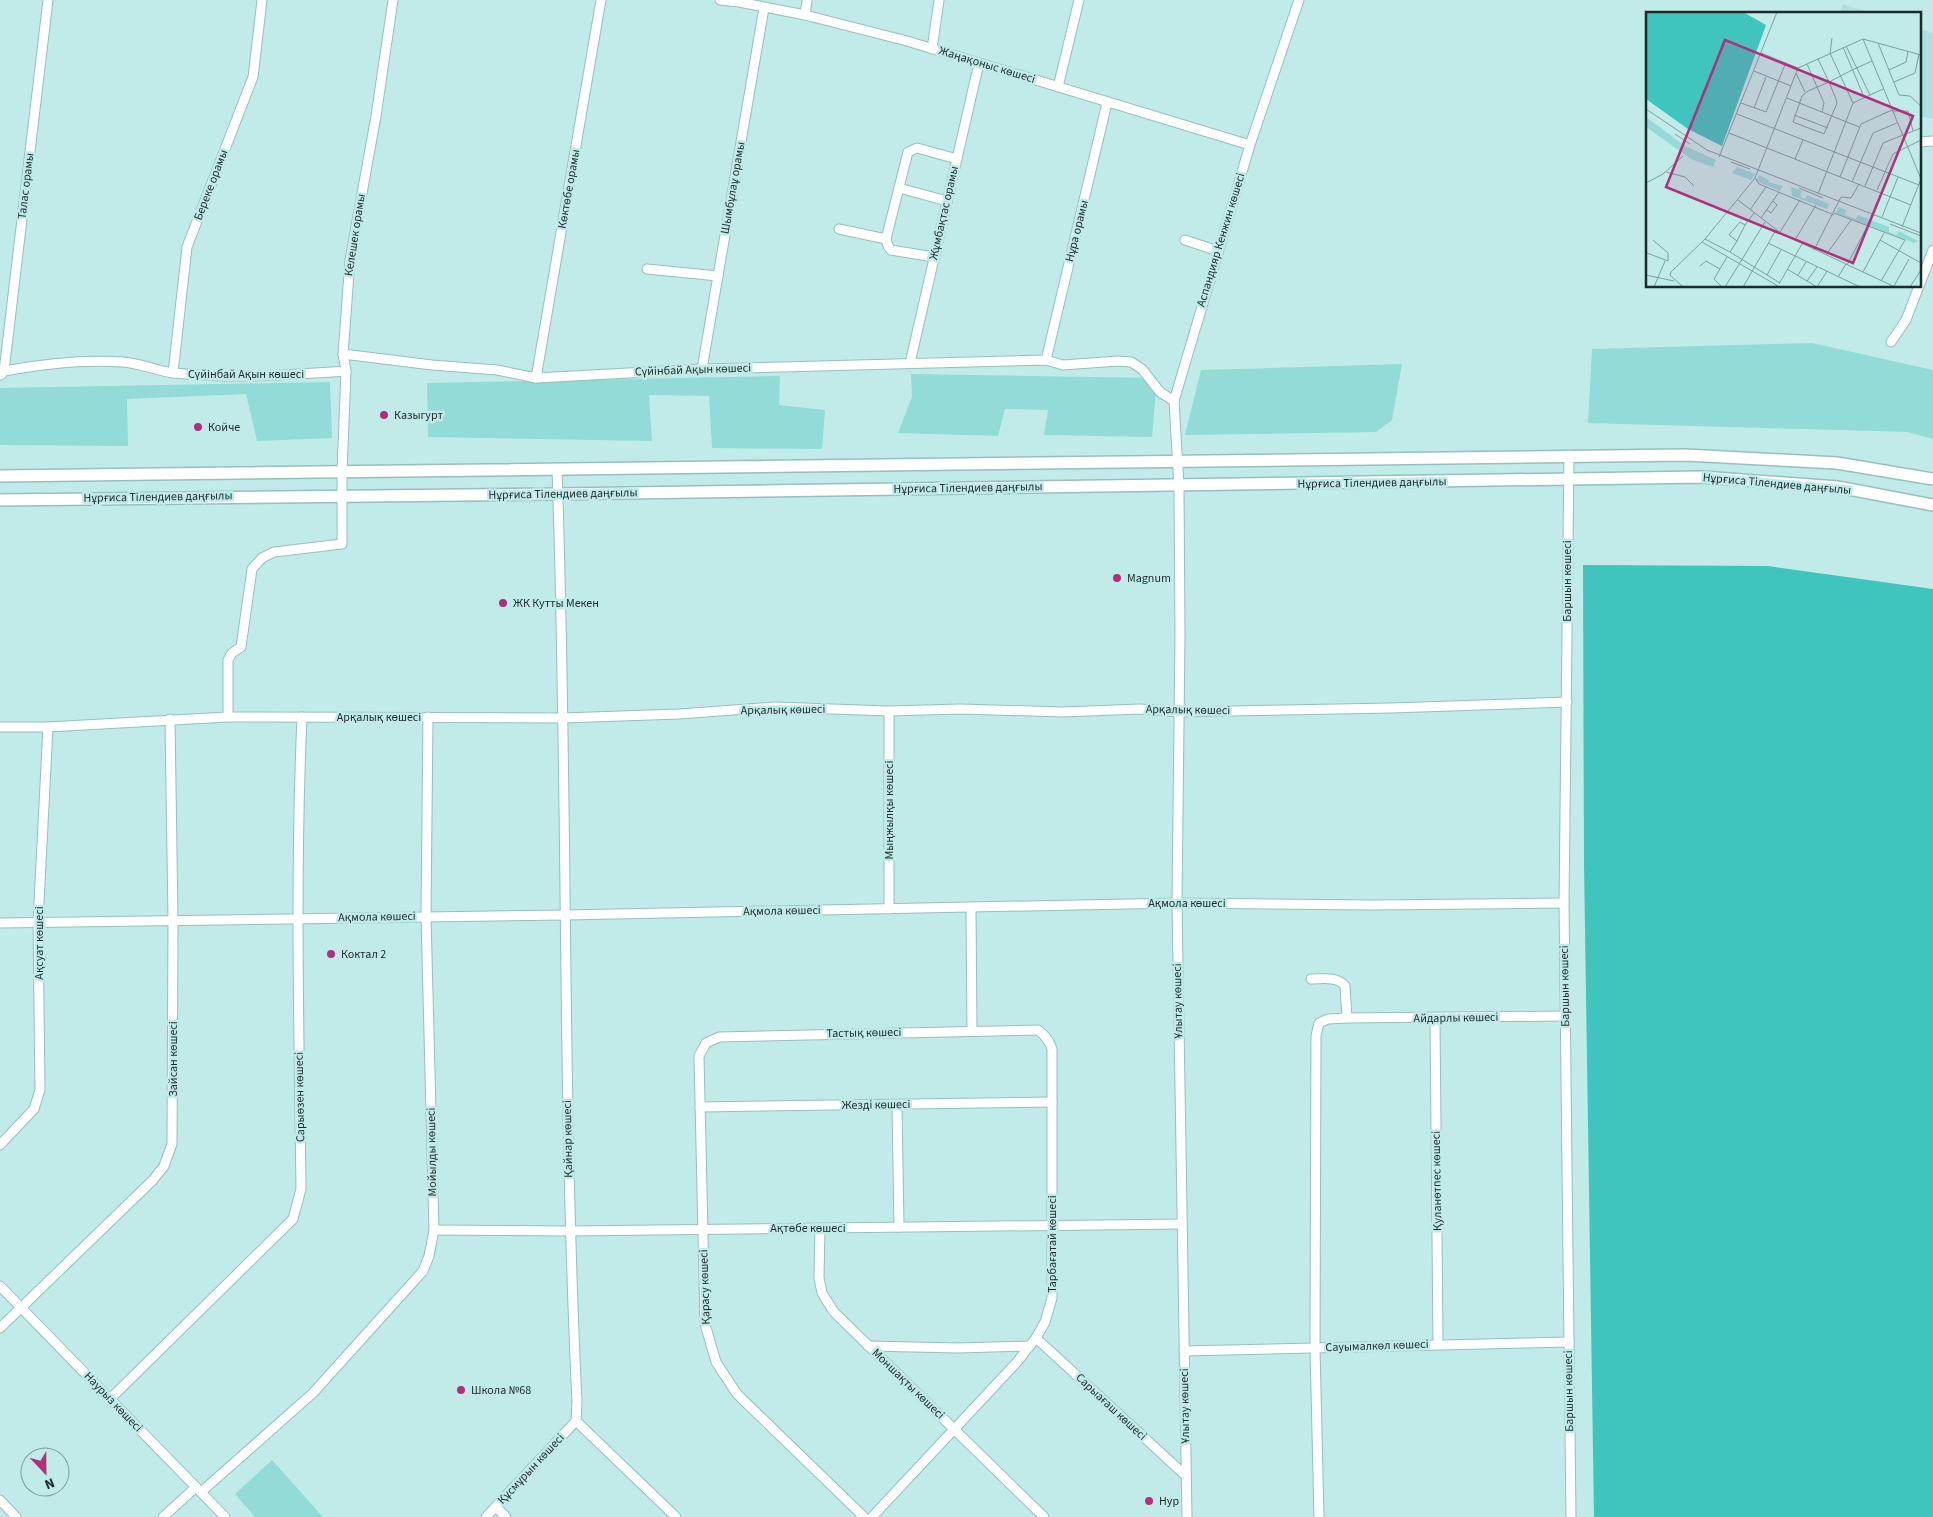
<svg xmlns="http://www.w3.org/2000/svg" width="1933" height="1517" viewBox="0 0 1933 1517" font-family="'Source Sans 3',sans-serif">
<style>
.built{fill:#ade1dd}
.green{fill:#92dbd7}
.forest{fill:#3fc4be}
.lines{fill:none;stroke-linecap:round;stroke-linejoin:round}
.minor-casing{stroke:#96bfbd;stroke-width:11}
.major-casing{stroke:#96bfbd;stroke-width:14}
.minor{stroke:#fff;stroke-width:9}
.major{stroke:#fff;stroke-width:11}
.poi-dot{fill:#b1307b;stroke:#c1ebe9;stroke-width:2}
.labels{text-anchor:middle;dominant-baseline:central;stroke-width:5;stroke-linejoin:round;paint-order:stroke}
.street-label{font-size:12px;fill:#1b2b2a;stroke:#c1ebe9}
.poi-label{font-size:12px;fill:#1b2b2a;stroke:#c1ebe9;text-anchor:start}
.inset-road{fill:none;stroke:#7f9e9d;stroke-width:1}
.view{fill:#b1307b;fill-opacity:0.15;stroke:#b1307b;stroke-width:2.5}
.inset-edge{fill:none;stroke:#1b2b2a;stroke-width:2.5}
</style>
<rect width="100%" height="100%" fill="#c1ebe9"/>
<g class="built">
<polygon points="1843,4 1873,14 1839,14"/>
<polygon points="1919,29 1933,33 1933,119 1919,116"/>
</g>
<g class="green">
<polygon points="1812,343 1933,370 1933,439 1908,432 1588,423 1592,349"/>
<polygon points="1402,364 1392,420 1376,432 1185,435 1201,370"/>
<polygon points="911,374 1157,378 1152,437 1044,435 1048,410 1005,409 998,436 898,433 912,397"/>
<polygon points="780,376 779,405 825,410 822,449 712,448 709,396 649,395 652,441 428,437 427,383"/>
<polygon points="330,382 332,438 257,441 246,394 127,399 128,446 0,445 0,388"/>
<polygon points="272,1460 323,1517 255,1517 235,1494"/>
</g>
<polygon class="forest" points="1583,565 1768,566 1933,589 1933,1517 1594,1517 1584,864"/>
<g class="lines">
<defs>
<g id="minor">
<polyline points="720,0 739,2 805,15 907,41 1250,145"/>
<polyline points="805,15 807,0"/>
<polyline points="932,49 939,0"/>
<polyline points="1058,87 1079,0"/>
<polyline points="1919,142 1933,141"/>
<polyline points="899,188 947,201"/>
<polyline points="839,229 886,239"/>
<polyline points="1185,240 1218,251"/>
<polyline points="934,257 891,250 888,246 886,239 908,152 917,148 957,159"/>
<polyline points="647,269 718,276"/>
<polyline points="1919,286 1933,250"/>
<polyline points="1891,342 1906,320 1919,286"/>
<polyline points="343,354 432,365 497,370 536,378 702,369 1046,360 1063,365 1118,361 1131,362 1142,369 1160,392 1174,401"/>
<polyline points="1046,360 1107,103"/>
<polyline points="910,363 979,63"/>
<polyline points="702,369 764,8"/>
<polyline points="4,371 48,0"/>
<polyline points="173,373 187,247 253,77 262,0"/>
<path d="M1 375 4 371C42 364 83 359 122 362 140 363 157 371 174 373 231 379 289 375 346 371"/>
<polyline points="536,378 601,0"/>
<polyline points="1569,455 1564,903 1571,1517"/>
<path d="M557 469C568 780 562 1091 577 1402L576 1421 676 1517"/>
<polyline points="228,717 228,660 232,653 241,647 252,569 262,558 274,552 342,544 342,472 346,371 343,354 350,260 376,116 393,0"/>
<polyline points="0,727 48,727 228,717 563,718 679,714 775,707 889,711 961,709 1063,712 1140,709 1180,712 1391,708 1567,702"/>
<polyline points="971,908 972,1031"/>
<polyline points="889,909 889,711"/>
<polyline points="0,923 566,915 1177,903 1373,905 1564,903"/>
<path d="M1311 979C1322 979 1337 976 1345 986L1347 1018"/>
<polyline points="1435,1018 1438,1344"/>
<polyline points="897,1105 899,1227"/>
<polyline points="700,1107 1052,1102"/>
<polyline points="0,1145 34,1109 40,1090 38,922 48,727"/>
<polyline points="820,1229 819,1278 822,1293 834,1312 1044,1517"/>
<polyline points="434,1230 569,1231 1182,1224"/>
<polyline points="0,1286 225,1517"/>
<polyline points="0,1328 153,1180 164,1166 172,1144 173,920 170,719"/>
<polyline points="1036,1338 1186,1476"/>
<polyline points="868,1346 958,1348 1030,1346"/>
<polyline points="1184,1351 1569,1342"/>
<path d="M110 1399 293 1219 301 1189C299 1032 295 874 302 717"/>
<polyline points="201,1492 313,1393 423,1271 429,1256 434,1230 426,916 428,717"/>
<polyline points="0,1500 16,1517"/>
<polyline points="496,1507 506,1517"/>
<polyline points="163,1517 196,1487"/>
<polyline points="486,1517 576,1421"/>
<path d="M864 1517 737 1394 716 1362 705 1324 699 1056 706 1043 719 1037 1038 1030C1045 1035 1049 1040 1052 1049V1298L1045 1322 1036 1338 1017 1362 872 1517"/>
<polyline points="1187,1517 1177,903 1180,635 1179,486 1174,401 1250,145 1299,0"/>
<polyline points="1319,1517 1315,1348 1316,1036 1319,1023 1328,1019 1347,1018 1565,1016"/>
</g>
<g id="major">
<polyline points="0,476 1686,455 1837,463 1933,479"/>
<polyline points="0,500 558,494 1702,477 1838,487 1933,505"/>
</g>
</defs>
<use href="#minor" class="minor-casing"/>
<use href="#major" class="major-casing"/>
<use href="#minor" class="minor"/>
<use href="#major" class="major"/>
</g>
<g class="poi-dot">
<circle cx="384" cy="415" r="5"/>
<circle cx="198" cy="427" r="5"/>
<circle cx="1117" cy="578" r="5"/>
<circle cx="503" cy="603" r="5"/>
<circle cx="331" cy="954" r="5"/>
<circle cx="461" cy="1390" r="5"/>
<circle cx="1149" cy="1501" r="5"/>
</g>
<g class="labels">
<g class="street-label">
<text transform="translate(987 65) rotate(17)">Жаңақоныс көшесі</text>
<text transform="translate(211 185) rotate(-69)">Береке орамы</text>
<text transform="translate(26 186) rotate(-83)">Талас орамы</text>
<text transform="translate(733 188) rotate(-80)">Шымбұлаұ орамы</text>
<text transform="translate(569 189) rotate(-80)">Көктөбе орамы</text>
<text transform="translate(944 213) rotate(-77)">Жұмбақтас орамы</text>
<text transform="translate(1077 231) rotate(-76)">Нұра орамы</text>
<text transform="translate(355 235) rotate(-81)">Келешек орамы</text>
<text transform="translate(1221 240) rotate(-73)">Аспандияр Кенжин көшесі</text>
<text transform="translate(693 370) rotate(-2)">Сүйінбай Ақын көшесі</text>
<text x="246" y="374">Сүйінбай Ақын көшесі</text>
<text transform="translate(1372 483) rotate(-1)">Нұрғиса Тілендиев даңғылы</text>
<text transform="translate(1777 484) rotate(5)">Нұрғиса Тілендиев даңғылы</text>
<text transform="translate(968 488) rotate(-1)">Нұрғиса Тілендиев даңғылы</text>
<text transform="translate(563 494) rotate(-1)">Нұрғиса Тілендиев даңғылы</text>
<text transform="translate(158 497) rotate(-1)">Нұрғиса Тілендиев даңғылы</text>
<text transform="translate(1567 581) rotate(-90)">Баршын көшесі</text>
<text transform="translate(783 710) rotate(-1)">Арқалық көшесі</text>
<text transform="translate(1188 710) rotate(1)">Арқалық көшесі</text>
<text x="379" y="717">Арқалық көшесі</text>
<text transform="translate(889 810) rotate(-90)">Мыңжылқы көшесі</text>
<text x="1187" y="903">Ақмола көшесі</text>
<text transform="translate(782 911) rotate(-1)">Ақмола көшесі</text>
<text transform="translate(377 917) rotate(-1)">Ақмола көшесі</text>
<text transform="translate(39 943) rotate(-90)">Ақсуат көшесі</text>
<text transform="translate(1565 986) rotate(-91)">Баршын көшесі</text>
<text transform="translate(1178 1001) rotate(-91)">Ұлытау көшесі</text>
<text transform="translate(1456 1018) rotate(-1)">Айдарлы көшесі</text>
<text transform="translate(864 1033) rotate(-1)">Тастық көшесі</text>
<text transform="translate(173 1059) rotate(-90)">Зайсан көшесі</text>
<text transform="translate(300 1097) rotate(-91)">Сарыөзен көшесі</text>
<text transform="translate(876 1105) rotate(-1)">Жезді көшесі</text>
<text transform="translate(568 1139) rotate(-91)">Қайнар көшесі</text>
<text transform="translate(432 1152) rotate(-91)">Мойылды көшесі</text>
<text transform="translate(1437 1181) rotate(-91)">Қуланөтпес көшесі</text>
<text x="808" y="1228">Ақтөбе көшесі</text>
<text transform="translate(1052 1244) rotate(-90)">Тарбағатай көшесі</text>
<text transform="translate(705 1287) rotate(-92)">Қарасу көшесі</text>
<text transform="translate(1377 1346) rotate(-2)">Сауымалкөл көшесі</text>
<text transform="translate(908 1384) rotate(44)">Моншақты көшесі</text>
<text transform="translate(1569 1391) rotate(-91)">Баршын көшесі</text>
<text transform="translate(113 1402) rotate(46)">Наурыз көшесі</text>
<text transform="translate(1185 1406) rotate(-91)">Ұлытау көшесі</text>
<text transform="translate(1111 1407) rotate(43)">Сарыағаш көшесі</text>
<text transform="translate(531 1469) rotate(-47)">Құсмұрын көшесі</text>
</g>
<g class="poi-label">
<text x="394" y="415">Казыгурт</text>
<text x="208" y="427">Койче</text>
<text x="1127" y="578">Magnum</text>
<text x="513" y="603">ЖК Кутты Мекен</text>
<text x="341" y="954">Коктал 2</text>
<text x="471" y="1390">Школа №68</text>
<text x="1159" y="1501">Нур</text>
</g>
</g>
<g transform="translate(1646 12)">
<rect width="275" height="275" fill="#c1ebe9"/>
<path d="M0 105 39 134 70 148 67 155 45 147 0 115ZM91 155 109 162 105 168 86 161ZM113 163 123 168 122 170 137 174 134 179 110 169ZM145 175 156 179 154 185 160 187 161 183 183 192 181 197 146 184ZM192 195 200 198 199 203 210 207 212 203 243 215V220L250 223 253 219 272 229 268 231 190 201Z" fill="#92dbd7"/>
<path d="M0 0H97L120 13 76 134 42 117 0 87Z" fill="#3fc4be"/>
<path class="inset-road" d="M217 27 275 167M232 31 253 83M200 34 224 83M197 35 218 85M115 41 152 56M172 47 183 70 190 87 191 91 178 122 147 110 156 84 162 79 183 70 206 58 226 49M161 52 178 91 176 100M243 58 260 50 262 39M108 59 145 74M150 61 159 80M248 70 269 61 273 42M253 83 264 84 275 94M141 86 213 115M95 91 120 100 140 50M207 91 237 77M108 96 120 65M0 97 61 138 275 221M246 99H262L267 119M91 102 273 173M148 103 182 116M83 121 265 193M29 122 44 132M73 145 131 0M149 147 157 128M85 150 104 157M20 160 39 165 48 174M194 165 215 112 246 98M109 166 113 172 188 203M206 170 227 121 251 111M0 171 17 162 37 144M219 174 237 131 275 116M153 176 177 186M231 178 247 142 275 128M172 182 207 91 184 41 186 26M92 188 136 222 249 275M104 198 120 175M121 198 125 201 131 193 127 189M188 201 259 228 235 269M236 205 252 165M115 206 133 180M244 212 275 224M256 215 275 167M134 220 154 188M59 227 84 240 91 229 83 223 94 210 99 213 108 201M149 228 170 193M234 228 275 251M91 229 99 213M56 230 132 274M122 231 214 275M168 238 195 185 205 186 213 172M84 240 134 271M1 241 22 249V241L7 228M180 243 205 208M201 253 221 215M54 254 60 249 74 257M141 257 171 275M217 260 238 221M0 263 28 269M121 263 135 238M152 263 160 250M192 265 200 252M161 269 171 255M133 272 156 232M248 274 263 247M8 275 19 249M37 275 24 263 25 260 59 227 109 166 152 56 217 27 275 43M76 275 68 267 81 245M79 275 119 210M97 275 130 218M171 275 181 259M264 275 275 258"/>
<path class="view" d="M79 28 267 104 207 251 20 175Z"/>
<rect width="275" height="275" class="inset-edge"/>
</g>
<g transform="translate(45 1472) rotate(158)"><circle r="24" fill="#c1ebe9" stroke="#7f9e9d"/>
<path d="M0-4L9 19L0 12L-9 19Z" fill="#b1307b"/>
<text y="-8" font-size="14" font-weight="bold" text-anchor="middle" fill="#1b2b2a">N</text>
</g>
</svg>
